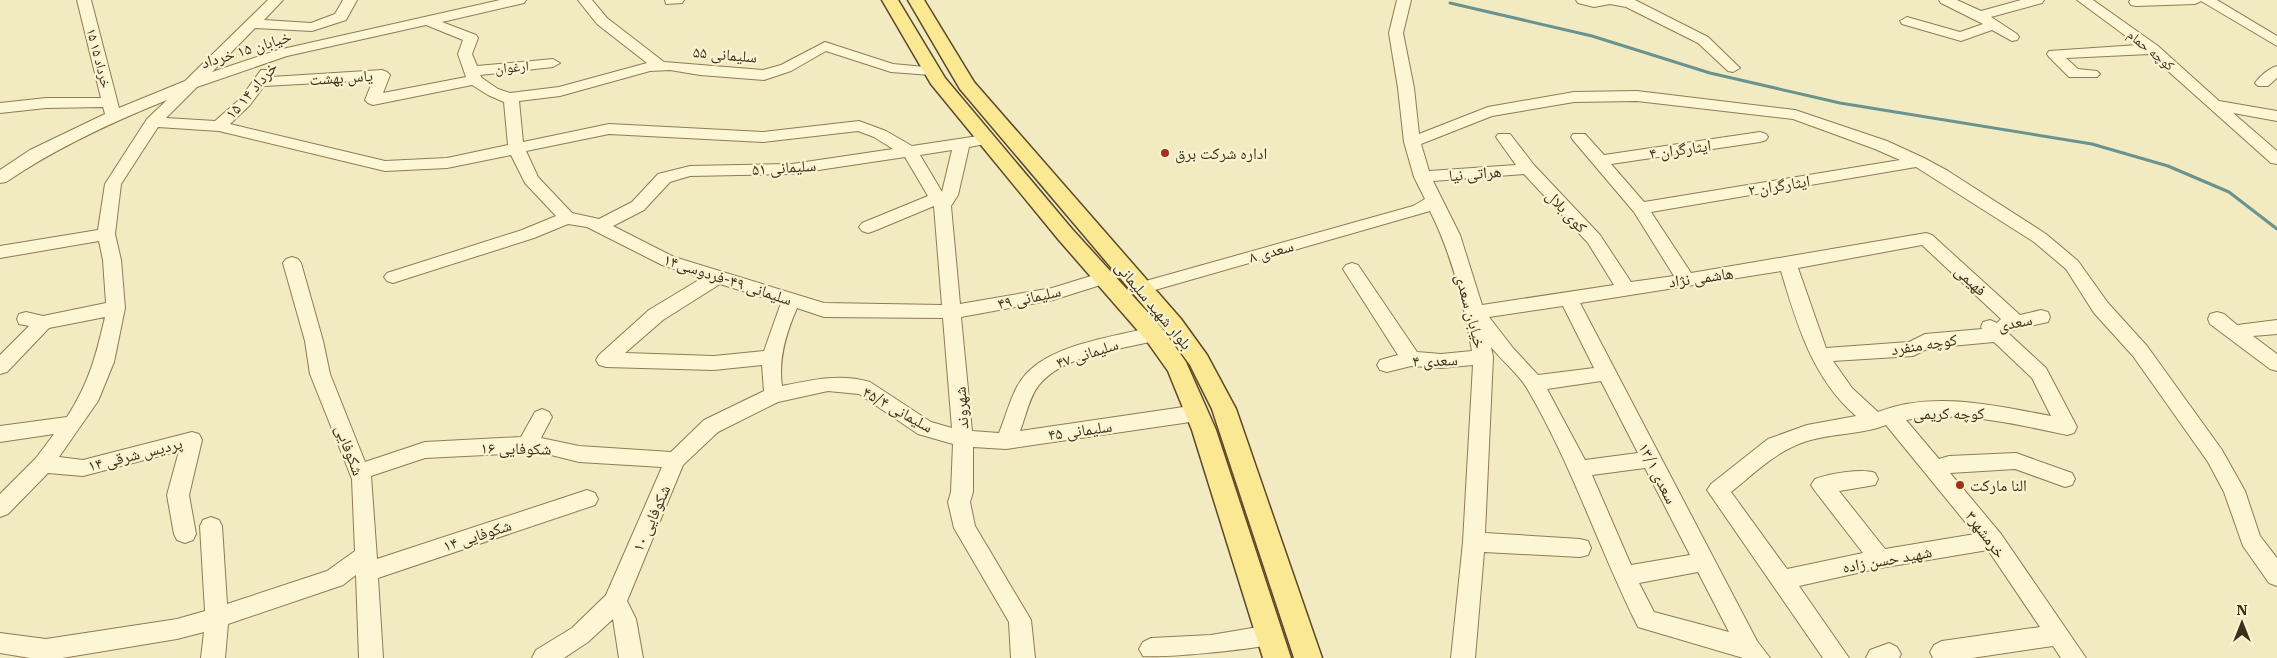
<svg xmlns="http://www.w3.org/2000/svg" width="2277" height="658" viewBox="0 0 2277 658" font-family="'IBM Plex Serif','Noto Naskh Arabic',serif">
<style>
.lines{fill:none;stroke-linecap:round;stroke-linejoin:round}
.stream{stroke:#69938f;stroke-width:3}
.minor-casing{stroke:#8e7b56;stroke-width:2}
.major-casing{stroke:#5b482a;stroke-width:3}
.minor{fill:#fcf6d4;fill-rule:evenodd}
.major{fill:#fae893;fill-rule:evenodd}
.poi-dot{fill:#a3301f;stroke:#f9f3d0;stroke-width:2}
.labels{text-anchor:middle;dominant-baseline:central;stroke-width:4.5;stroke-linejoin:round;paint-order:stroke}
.far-street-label{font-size:14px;fill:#3c2f1c;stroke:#f9f3d0}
.street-label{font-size:16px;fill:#3c2f1c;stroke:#f9f3d0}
.poi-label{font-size:16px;fill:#3c2f1c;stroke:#f9f3d0;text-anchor:start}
</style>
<rect width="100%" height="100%" fill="#f2eac0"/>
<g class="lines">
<polyline class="stream" points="1450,3 1592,36 1710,73 1840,103 2092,144 2168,166 2229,192 2277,229"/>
<defs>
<g id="minor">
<path d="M77 0H91L119 108 185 81 268 0H283L264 20 311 23 335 14 343 0H357L346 20 312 31 255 28 212 72 278 50 500 0H526L524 3 442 22 476 35 478 38 472 54 477 66 553 59 560 63 553 67 480 75 482 78 498 89 510 93 559 87 647 63 597 24 578 0H592L607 18 664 62 763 70 781 65 825 42 893 64 936 68 938 71 936 74 931 75 891 72 826 51 791 71 764 80 700 75 670 70 650 71 560 96 519 101 523 142 609 124 763 132 859 121 886 131 912 146 985 135 991 137 993 140 991 143 969 147 958 195 951 206 960 304 1052 288 1104 272 1110 274 1113 278 1110 282 1053 300 961 317 972 431 999 433C1007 414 1012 389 1026 374 1053 344 1116 336 1154 327L1161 329 1163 334 1161 339C1124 350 1065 353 1039 385 1029 397 1026 416 1020 431L1197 405 1204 408 1207 413 1204 418 1197 421 1006 449 973 447V492L970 502 975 526 1031 620 1035 658H1011L1009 622 954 528 948 502 951 492 953 444 918 434 859 394 828 391 778 402 718 432 683 465 627 601 636 619 643 658H619L613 619 588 642 564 658H532L536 650 572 628 606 595 662 467 579 462 551 455 527 453 425 458 371 476 377 559 587 490 595 493 598 499 595 505 378 578 383 658H359L356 575 343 585 228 624 225 658H201L204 632 177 639 62 658H30L0 653V633L46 639 177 619 205 611 200 526 203 520 211 517 219 520 222 526 227 604 327 571 355 551 352 479 310 374 305 341 283 263 286 259 292 257 298 259 301 263 323 341 330 374 365 462 425 442 521 437 535 412 542 409 549 412 552 417 541 438 579 446 671 452 704 420 764 391 762 365 714 370 606 367 599 365 596 360 599 355 649 310 702 278 662 265 587 227 568 224 534 238 399 281 393 283 387 281 384 277 387 273 522 230 556 216 525 183 511 155 447 168 385 171 219 131 158 127 121 184 115 234 121 260 125 308 114 362 98 401 59 457 83 460 192 432 199 434 202 440 189 495 196 534 193 540 185 543 177 540 174 534 167 495 179 451 83 476 48 473 8 514 0 517V494L36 458 54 434 0 442V426L67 417C89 383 96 356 105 317L49 328 7 372 0 374V355L29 326 19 324 17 319 19 314 26 312 43 316 106 303 103 260 99 241 0 258V246L98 230 105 184 147 119 167 100C110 123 56 148 6 182L0 183V170L30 150 105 114 103 107 46 108 0 113V103L46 98H101ZM426 25 463 40 458 54 466 77 383 93 390 75 387 72 382 70 271 77 274 73 271 70H261L240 99 215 121 166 118 197 87 287 56ZM373 80 365 100 368 103 373 105 472 85 488 95 504 102 508 145 447 158 385 161 230 124 250 105 264 86ZM858 131 874 137 893 149 792 164 690 166 658 174 632 202 599 219 572 213 538 177 526 151 609 134 763 142ZM952 150 942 192 920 155ZM905 157 928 196 862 223 859 227 862 231 868 233 874 231 934 206 942 305 824 303 674 257 613 226 644 210 670 182 690 176 792 174ZM720 284 781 303 764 351 714 356 625 353 663 320ZM797 308 824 317 943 318 952 428 931 422 870 382C840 373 811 380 782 386 778 359 786 333 797 308Z"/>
<polygon points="665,0 684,0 682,3 666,4"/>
<path d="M1397 0H1411L1403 33 1414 88 1419 134 1488 107 1574 92 1637 91 1795 110 1887 141 1924 158 1948 171 2046 234 2078 261 2108 303 2147 346 2222 450 2245 491 2260 536 2277 558V586L2269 583 2243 546 2224 492 2208 462 2133 356 2094 313 2066 269 2034 242 1916 167 1651 212 1691 273 1926 233 1932 235 2020 315 2041 310 2048 312 2050 317 2048 322 2006 331 2046 368 2077 427 2074 433 2067 435C2014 424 1960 410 1906 420L1939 459 1949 456 2016 453 2072 473 2075 479 2072 485 2065 487 2015 469 1950 473 2001 534 2086 658H2061L2053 646 1972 658H1933L1930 652 1934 645 1942 641 2040 627 1988 550 1880 568 1799 586 1849 658H1823L1707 490 1711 484 1768 439 1807 425 1856 416C1813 379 1797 325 1781 271L1580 303 1757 641 1770 658H1743L1638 627C1599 549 1572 465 1528 390 1519 374 1502 361 1491 347L1493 357 1485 533 1580 539 1588 541 1591 548 1588 555 1580 557 1484 552 1475 658H1451L1463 542 1473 365 1441 368 1411 366 1387 372 1380 370 1377 365 1380 360 1398 355 1343 269 1346 265 1352 263 1358 265 1417 352 1441 354 1472 351C1464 303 1452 255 1430 211L1141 294 1135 292 1132 288 1135 284 1413 206 1425 199 1414 177 1404 142 1398 88 1389 33ZM1637 101 1793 119 1875 149 1900 160 1644 202 1611 164 1760 142 1766 140 1768 137 1766 134 1760 132 1604 155 1585 134H1573L1571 137 1573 140 1634 212 1674 276 1631 282 1600 235 1534 165 1510 134H1498L1496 137 1516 165 1429 171 1421 144 1492 116 1574 102ZM1524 174 1588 243 1614 285 1482 305 1460 235 1433 181ZM1922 245 2001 319 1997 323 1990 320 1983 322 1981 327 1982 329 1925 334 1909 342 1826 348 1798 268ZM1563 306 1594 368 1538 375 1513 348 1489 317ZM1994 342 2032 378 2051 416C1996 406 1933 390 1878 412L1852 388 1833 361 1913 356 1929 348ZM1601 381 1638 453 1585 460 1547 389ZM1886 425 1975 534 1885 549 1839 491 1875 485 1878 479 1875 473C1861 468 1829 474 1815 479L1811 485 1815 491 1863 553 1787 569 1731 492C1756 472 1776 451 1807 441 1833 433 1861 435 1886 425ZM1645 468 1690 555 1631 565 1592 475ZM1698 572 1729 632 1654 612 1639 583Z"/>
<polygon points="1576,0 1635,0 1708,37 1740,68 1733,72 1728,71 1698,43 1626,7 1610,4 1594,7 1578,3"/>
<polygon points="1939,0 1957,0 1981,11 2021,0 2044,0 2042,3 1991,17 2017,34 2019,37 2017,40 2012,41 1992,30 1961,41 1902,24 1900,21 1907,17 1960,32 1983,24 1941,3"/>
<polygon points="2077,0 2093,0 2158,46 2219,101 2277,111 2277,121 2233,113 2277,151 2277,164 2271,163 2149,54 2066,58 2078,69 2097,71 2100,74 2097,77 2069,77 2049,57 2047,54 2049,51 2138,45"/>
<polygon points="2130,0 2217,0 2277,36 2277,46 2201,1 2195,4 2136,6 2131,5 2129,2"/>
<path d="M2277 66V78L2268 86H2258L2255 83C2260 76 2269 68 2277 66Z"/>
<polygon points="2217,312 2224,314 2237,325 2277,320 2277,334 2253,336 2277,354 2277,371 2270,369 2210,324 2208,319 2210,314"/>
<path d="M1270 625 1278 628 1282 635 1278 642 1270 645C1242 650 1168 658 1143 656L1139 649 1143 642 1151 638 1211 635Z"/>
<polygon points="1889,643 1897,647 1901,654 1899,658 1866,658 1870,650"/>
</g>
<g id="major">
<polygon points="882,0 898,0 945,78 1072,229 1162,328 1186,362 1216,430 1291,658 1263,658 1192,430 1168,371 1146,340 1058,239 931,84"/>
<polygon points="908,0 924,0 974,82 1181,319 1207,355 1236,409 1322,658 1294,658 1212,409 1190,365 1165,331 960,89"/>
</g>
</defs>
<use href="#minor" class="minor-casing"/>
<use href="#major" class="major-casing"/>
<use href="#minor" class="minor"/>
<use href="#major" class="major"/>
</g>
<g class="poi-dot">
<circle cx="1165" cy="153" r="5"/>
<circle cx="1960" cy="485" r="5"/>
</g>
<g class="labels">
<g class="far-street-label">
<text transform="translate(2151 50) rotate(39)">کوچه حمام</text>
<text transform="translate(99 58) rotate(75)">۱۵ خرداد ۱۵</text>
<text transform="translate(512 67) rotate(-5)">ارغوان</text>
</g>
<g class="street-label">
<text transform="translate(246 49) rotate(-17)">خیابان ۱۵ خرداد</text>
<text transform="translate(725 54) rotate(5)">سلیمانی ۵۵</text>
<text transform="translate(341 77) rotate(-4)">یاس بهشت</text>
<text transform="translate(251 90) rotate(-49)">۱۵ خرداد ۱۴</text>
<text transform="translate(1680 149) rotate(-8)">ایثارگران ۴</text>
<text transform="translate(784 167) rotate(-4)">سلیمانی ۵۱</text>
<text transform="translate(1475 173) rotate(-5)">هراتی نیا</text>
<text transform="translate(1779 185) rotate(-9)">ایثارگران ۲</text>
<text transform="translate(1567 211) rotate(47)">کوی بلال</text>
<text transform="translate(1271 251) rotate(-16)">سعدی ۸</text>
<text transform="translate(1701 277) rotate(-8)">هاشمی نژاد</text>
<text transform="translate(728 279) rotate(18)">سلیمانی ۴۹-فردوسی۱۴</text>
<text transform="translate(1971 280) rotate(43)">فهیمی</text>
<text transform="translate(1029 297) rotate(-12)">سلیمانی ۴۹</text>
<text transform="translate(1154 305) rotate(50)">بلوار شهید سلیمانی</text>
<text transform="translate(1471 311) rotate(75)">خیابان سعدی</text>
<text transform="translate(2015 322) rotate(-11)">سعدی</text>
<text transform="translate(1924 344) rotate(-9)">کوچه منفرد</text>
<text transform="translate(1087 353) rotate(-18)">سلیمانی ۴۷</text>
<text transform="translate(1435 360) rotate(-2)">سعدی ۴</text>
<text transform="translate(961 408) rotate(-94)">شهروند</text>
<text transform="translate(898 409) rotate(29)">سلیمانی ۴۵/۴</text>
<text x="1949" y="413">کوچه کریمی</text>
<text transform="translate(1080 430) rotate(-8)">سلیمانی ۴۵</text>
<text transform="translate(516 448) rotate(1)">شکوفایی ۱۶</text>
<text transform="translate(350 450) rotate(69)">شکوفایی</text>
<text transform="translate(135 454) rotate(-14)">پردیس شرقی ۱۴</text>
<text transform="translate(1658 473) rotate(63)">سعدی ۱۳/۱</text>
<text transform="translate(651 518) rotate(-66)">شکوفایی ۱۰</text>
<text transform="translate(1986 534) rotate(53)">خرمشهر۳</text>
<text transform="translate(477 535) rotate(-18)">شکوفایی ۱۴</text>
<text transform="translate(1887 559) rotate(-10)">شهید حسن زاده</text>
</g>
<g class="poi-label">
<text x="1175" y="153">اداره شرکت برق</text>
<text x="1970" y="485">النا مارکت</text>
</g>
</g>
<g transform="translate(2242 623)" stroke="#f9f3d0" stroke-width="4" paint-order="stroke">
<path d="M0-4L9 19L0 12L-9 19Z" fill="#3c2f1c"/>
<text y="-8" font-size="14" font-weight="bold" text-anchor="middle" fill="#3c2f1c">N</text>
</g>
</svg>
